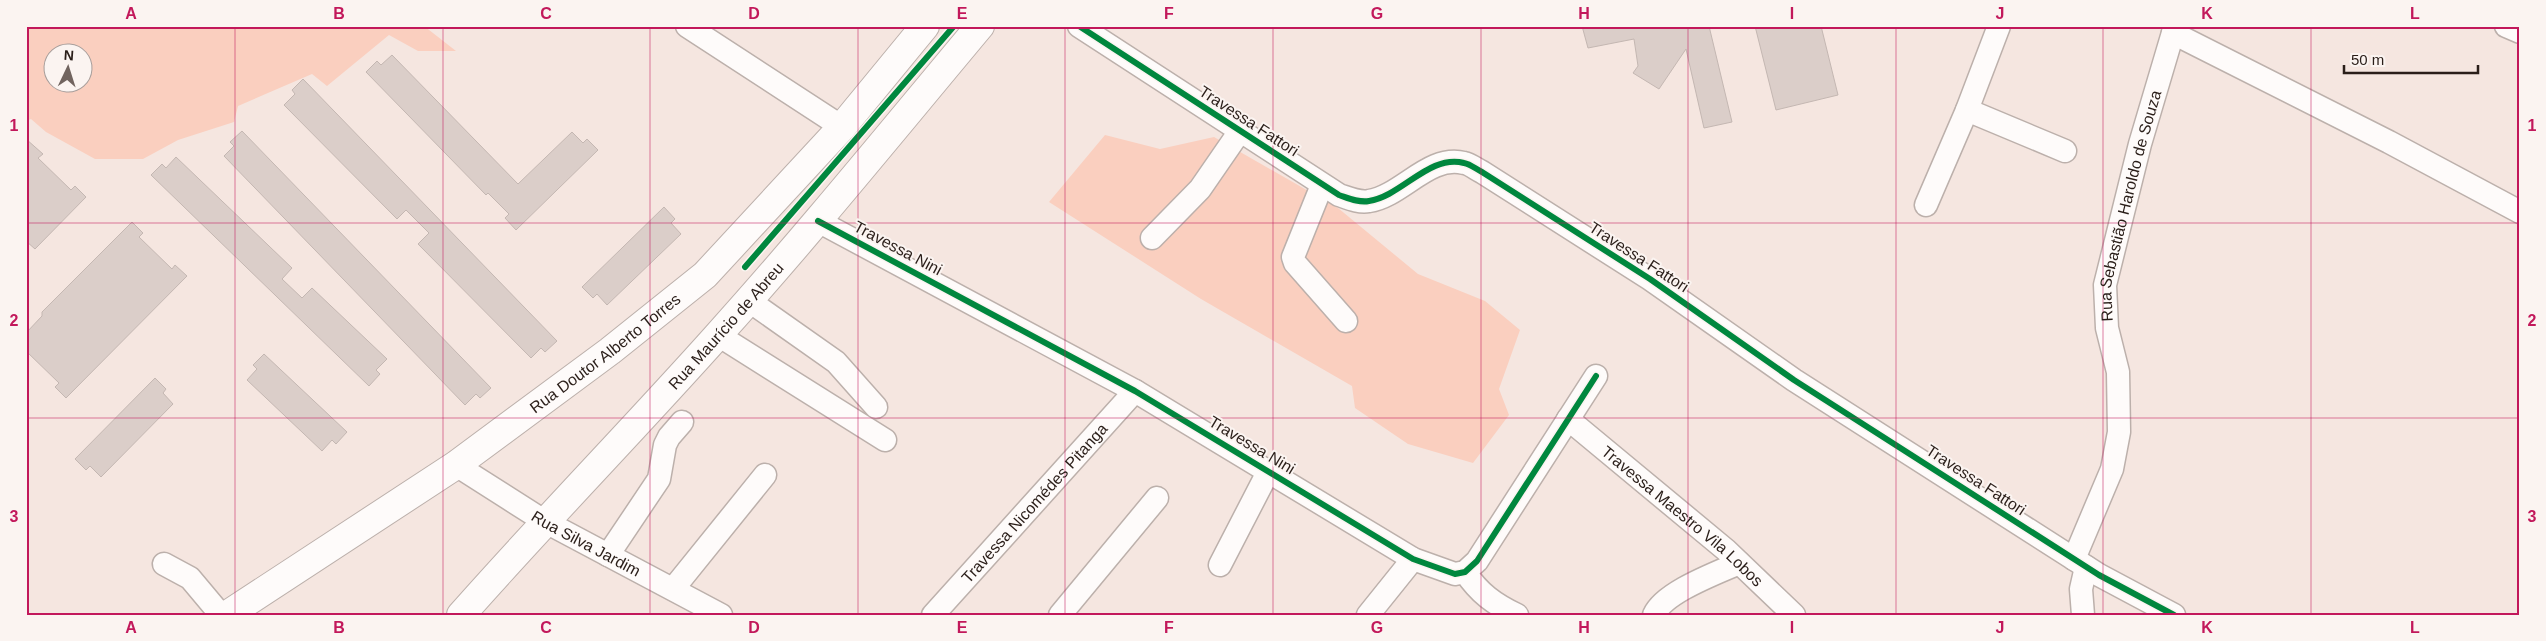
<svg xmlns="http://www.w3.org/2000/svg" width="2546" height="641" viewBox="0 0 2546 641" font-family="Helvetica,sans-serif">
<style>
.green{fill:#facfbf;fill-rule:evenodd}
.building{fill:#dbcec9;stroke:#c4b7b2}
.lines{fill:none;stroke-linecap:round;stroke-linejoin:round}
.minor-casing{stroke:#bcb0ab;stroke-width:25}
.major-casing{stroke:#bcb0ab;stroke-width:30}
.minor{stroke:#fefbfa;stroke-width:22}
.major{stroke:#fefbfa;stroke-width:28}
.cycleway-casing{stroke:#fbf4f1;stroke-width:9}
.cycleway{stroke:#00873e;stroke-width:6}
.grid{fill:none;stroke:#c2185b;stroke-width:1;stroke-opacity:0.55}
.labels{text-anchor:middle;dominant-baseline:central;stroke-width:4;stroke-linejoin:round;paint-order:stroke}
.street-label{font-size:16px;fill:#2a1e19;stroke:#fbf4f1}
.neatline{fill:none;stroke:#c2185b;stroke-width:2}
.grid-label{font-size:16px;text-anchor:middle;font-weight:bold;fill:#c2185b}
</style>
<rect width="100%" height="100%" fill="#f5e6e0"/>
<g class="green">
<path d="M26 26H424L456 51H418L389 35 327 86 312 74 238 106 234 122 178 140 143 159H95L46 132 31 119 26 121ZM52 52H82V82H52Z"/>
<polygon points="1105,135 1160,149 1214,137 1338,208 1418,274 1485,301 1520,330 1499,389 1509,415 1473,463 1408,444 1355,408 1352,386 1201,299 1049,202"/>
</g>
<g class="building">
<polygon points="1582,26 1709,26 1732,122 1704,128 1686,49 1659,89 1633,73 1638,66 1634,39 1588,48"/>
<polygon points="1755,26 1821,26 1838,95 1776,110"/>
<polygon points="392,55 518,184 572,132 583,143 587,139 598,150 516,230 505,218 509,214 488,193 486,195 366,72 377,61 381,65"/>
<polygon points="303,79 557,341 545,352 541,348 531,358 418,244 429,233 406,210 397,219 284,105 295,94 292,90"/>
<polygon points="242,131 491,388 480,398 476,394 465,405 224,156 234,146 230,142"/>
<polygon points="26,139 43,154 38,158 71,190 75,186 86,197 35,249 26,241"/>
<polygon points="176,157 292,268 282,279 302,298 312,288 387,359 376,370 380,374 369,386 151,175 162,164 166,168"/>
<polygon points="664,207 675,219 671,223 681,234 607,305 597,294 593,298 582,287"/>
<polygon points="132,222 143,233 139,237 172,269 175,265 187,276 66,398 55,387 59,383 26,351 26,333 42,316 42,312"/>
<polygon points="264,354 347,432 336,444 332,440 322,451 247,380 257,369 253,365"/>
<polygon points="155,378 166,389 163,393 173,404 101,477 90,466 86,470 75,459"/>
</g>
<g class="lines">
<defs>
<g id="minor">
<polyline points="687,26 842,127"/>
<path d="M1079 26 1339 195C1348 198 1359 203 1369 201 1402 196 1429 154 1464 163 1470 164 1476 169 1482 172L1650 279 1794 380 2099 575 2174 615"/>
<polyline points="2506,26 2520,32"/>
<polyline points="2173,33 2389,142 2520,212"/>
<polyline points="1967,110 2065,151"/>
<polyline points="1322,185 1293,257 1295,263 1346,321"/>
<polyline points="1926,205 1967,110 1999,26"/>
<polyline points="818,221 1135,391 1413,559 1455,574 1465,572 1477,561 1596,376"/>
<polyline points="1152,238 1200,189 1240,131"/>
<polyline points="748,300 836,362 876,407"/>
<polyline points="718,335 885,440"/>
<path id="s1" d="M1568 419 1726 550 1794 615"/>
<path id="s2" d="M456 465 544 521 721 615"/>
<polyline points="608,555 659,479 665,445 669,437 682,422"/>
<path id="s3" d="M2074 559 2112 469 2119 432 2118 372 2107 328 2105 285 2140 144 2175 26"/>
<polyline points="164,564 190,578 221,615"/>
<polyline points="1220,565 1268,472"/>
<path d="M1465 572C1479 593 1494 604 1517 615"/>
<polyline points="673,589 765,475"/>
<path id="s4" d="M933 615 1135 391"/>
<polyline points="1060,615 1157,498"/>
<polyline points="1368,615 1413,559"/>
<path d="M1654 615C1664 592 1717 573 1739 563"/>
<polyline points="2083,615 2081,589 2086,567"/>
</g>
<g id="major">
<path id="s5" d="M227 615 456 465 610 351 705 275 842 127 925 26"/>
<path id="s6" d="M461 615C545 520 633 430 717 336 808 235 893 130 980 26"/>
</g>
</defs>
<use href="#minor" class="minor-casing"/>
<use href="#major" class="major-casing"/>
<use href="#minor" class="minor"/>
<use href="#major" class="major"/>
<defs>
<g id="cycleway">
<path d="M1079 26 1339 195C1348 198 1359 203 1369 201 1402 196 1429 154 1464 163 1470 164 1476 169 1482 172L1650 279 1794 380 2099 575 2174 615"/>
<polyline points="818,221 1135,391 1413,559 1455,574 1465,572 1477,561 1596,376"/>
<polyline points="745,267 954,26"/>
</g>
</defs>
<use href="#cycleway" class="cycleway-casing"/>
<use href="#cycleway" class="cycleway"/>
</g>
<path class="grid" d="M235 26V615M443 26V615M650 26V615M858 26V615M1065 26V615M1273 26V615M1481 26V615M1688 26V615M1896 26V615M2103 26V615M2311 26V615M26 223H2520M26 418H2520"/>
<g class="labels">
<g class="street-label">
<text transform="translate(1249 121) rotate(33)">Travessa Fattori</text>
<text stroke="none"><textPath href="#s3" startOffset="366">Rua Sebastião Haroldo de Souza</textPath></text>
<text transform="translate(898 248) rotate(28)">Travessa Nini</text>
<text transform="translate(1639 257) rotate(33)">Travessa Fattori</text>
<text stroke="none"><textPath href="#s6" startOffset="392">Rua Maurício de Abreu</textPath></text>
<text stroke="none"><textPath href="#s5" startOffset="460">Rua Doutor Alberto Torres</textPath></text>
<text transform="translate(1252 445) rotate(31)">Travessa Nini</text>
<text transform="translate(1976 480) rotate(33)">Travessa Fattori</text>
<text stroke="none"><textPath href="#s4" startOffset="151">Travessa Nicomédes Pitanga</textPath></text>
<text stroke="none"><textPath href="#s1" startOffset="150">Travessa Maestro Vila Lobos</textPath></text>
<text stroke="none"><textPath href="#s2" startOffset="152">Rua Silva Jardim</textPath></text>
</g>
</g>
<rect width="2546" height="641" fill="none" stroke="#fbf4f1" stroke-width="55"/>
<g transform="translate(68 68) rotate(4)"><circle r="24" fill="#fbf4f1" stroke="#a79e9b"/>
<path d="M0-4L9 19L0 12L-9 19Z" fill="#71645f"/>
<text y="-8" font-size="14" font-weight="bold" text-anchor="middle" fill="#2a1e19">N</text>
</g>
<path d="M2344 65v8h134v-8" fill="none" stroke="#2a1e19" stroke-width="2.5"/>
<text x="2351" y="65" font-size="15" fill="#2a1e19" stroke="#fbf4f1" stroke-width="4" paint-order="stroke">50 m</text>
<rect x="28" y="28" width="2490" height="586" class="neatline"/>
<g class="grid-label">
<text x="131" y="19">A</text>
<text x="339" y="19">B</text>
<text x="546" y="19">C</text>
<text x="754" y="19">D</text>
<text x="962" y="19">E</text>
<text x="1169" y="19">F</text>
<text x="1377" y="19">G</text>
<text x="1584" y="19">H</text>
<text x="1792" y="19">I</text>
<text x="2000" y="19">J</text>
<text x="2207" y="19">K</text>
<text x="2415" y="19">L</text>
<text x="14" y="131">1</text>
<text x="2532" y="131">1</text>
<text x="14" y="326">2</text>
<text x="2532" y="326">2</text>
<text x="14" y="522">3</text>
<text x="2532" y="522">3</text>
<text x="131" y="633">A</text>
<text x="339" y="633">B</text>
<text x="546" y="633">C</text>
<text x="754" y="633">D</text>
<text x="962" y="633">E</text>
<text x="1169" y="633">F</text>
<text x="1377" y="633">G</text>
<text x="1584" y="633">H</text>
<text x="1792" y="633">I</text>
<text x="2000" y="633">J</text>
<text x="2207" y="633">K</text>
<text x="2415" y="633">L</text>
</g>
</svg>
